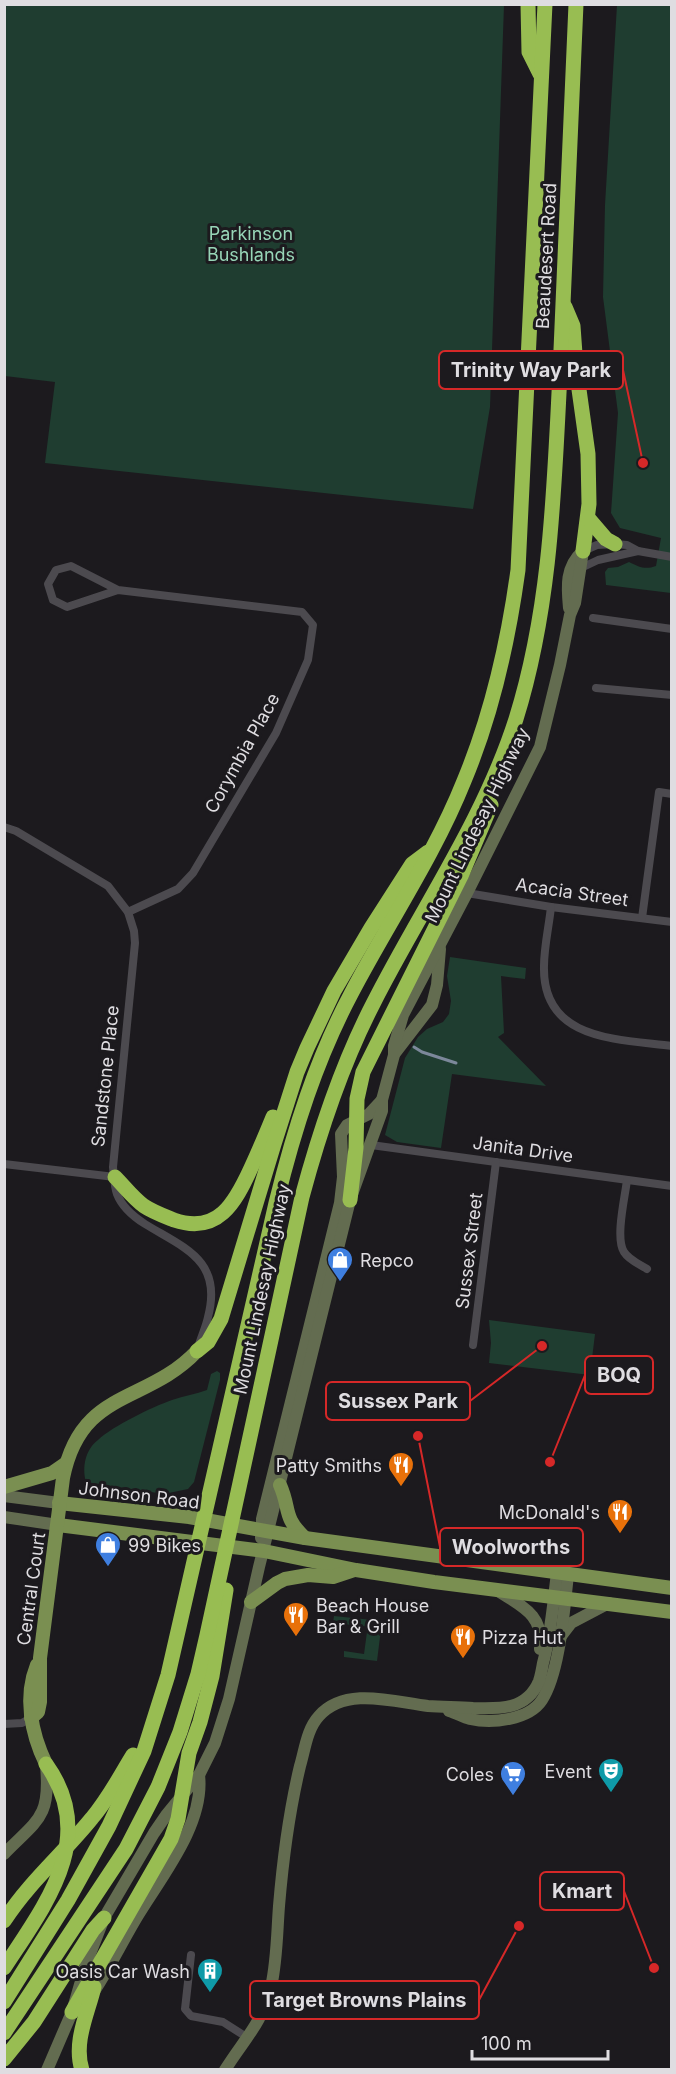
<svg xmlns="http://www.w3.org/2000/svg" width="676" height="2074" viewBox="0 0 676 2074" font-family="Inter,sans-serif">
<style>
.green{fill:#1f3d30}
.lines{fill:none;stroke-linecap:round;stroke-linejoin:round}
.stream{stroke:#7c889a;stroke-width:3}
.street{stroke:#4c4a4f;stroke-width:8}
.secondary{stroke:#636c50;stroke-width:12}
.primary{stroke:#7a8f51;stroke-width:14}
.highway{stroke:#98bd52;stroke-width:15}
.labels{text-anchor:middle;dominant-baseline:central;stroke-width:6;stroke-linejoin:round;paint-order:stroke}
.park-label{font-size:18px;fill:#97d5b7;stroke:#1c1a1e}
.street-label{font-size:18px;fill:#dfdde1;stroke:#1c1a1e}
.poi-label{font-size:18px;fill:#dfdde1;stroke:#1c1a1e;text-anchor:end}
.leader{fill:none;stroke:#d62828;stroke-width:2}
.callout-dot{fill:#d62828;stroke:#1c1a1e;stroke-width:2}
.callout{fill:#1c1a1e;stroke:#d62828;stroke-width:2}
.callout-label{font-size:20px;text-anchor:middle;font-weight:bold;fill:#dfdde1}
</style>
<rect width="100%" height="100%" fill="#1c1a1e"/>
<g class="green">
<polygon points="5,4 504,5 490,407 473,509 45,463 55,382 5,376"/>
<path d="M617 5H671V593L606 585 605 572 608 568 618 567 629 562C639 567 645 570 656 566L661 538 620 528 611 513 618 413 603 297 605 205Z"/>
<polygon points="450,957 526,968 525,979 501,976 504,1033 498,1037 546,1086 452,1074 441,1148 397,1142 385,1135 405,1058 418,1037 427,1029 443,1022 449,1014 451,1001 447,976"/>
<polygon points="489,1320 595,1334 590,1375 489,1363 491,1343"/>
<path d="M217 1371 220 1373V1380L194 1482 188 1489 164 1494 86 1482C82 1467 85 1450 98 1440 113 1426 152 1407 172 1400 184 1396 196 1394 207 1390L211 1374Z"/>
<polygon points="334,1616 382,1621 377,1661 344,1657 344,1651 364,1654 367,1632 371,1633 372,1627 333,1623"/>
</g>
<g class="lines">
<polyline class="stream" points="414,1047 422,1052 456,1063"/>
<g class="street">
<polyline points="583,551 597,545 615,544 627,545 638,551 672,557"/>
<polyline points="581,568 598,560 638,551"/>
<polyline points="118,590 67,607 53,600 48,584 56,570 71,566 118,590 302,612 313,625 308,660 276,733 193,873 178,889 128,912"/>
<polyline points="593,618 672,629"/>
<polyline points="596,688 672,695"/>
<path d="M4 827 16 831 108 886 128 912 134 931 135 943 113 1167C114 1176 114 1186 117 1194 122 1207 134 1217 145 1224 184 1248 223 1260 208 1317 206 1327 201 1337 198 1348"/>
<polyline points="467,893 551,907 672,922"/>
<path d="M551 907C549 926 544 947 544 966 542 1041 618 1039 672 1046"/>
<polyline points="642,918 659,792 672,794"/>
<polyline points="371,1145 672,1186"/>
<polyline points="4,1164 115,1177"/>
<path d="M627 1180C625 1197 615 1238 624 1252 629 1260 639 1264 647 1269"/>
<polyline points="473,1345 496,1162"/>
<polyline points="4,1724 22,1723 31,1718"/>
<polyline points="191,1955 185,2009 191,2016 223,2022 248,2038"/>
</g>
<g class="secondary">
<path d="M569 608C567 587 565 567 583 551"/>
<polyline points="395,1053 432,1005 437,985 440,949"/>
<polyline points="4,1496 59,1503"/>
<polyline points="4,1517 58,1525"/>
<polyline points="261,1538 262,1519 340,1203 343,1177 341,1134 347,1125 369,1114 382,1100"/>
<path d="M498 1591C523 1607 544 1615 540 1649"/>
<polyline points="561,1636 571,1623 609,1603"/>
<path d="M449 1711C456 1713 463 1717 470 1719 492 1724 529 1720 542 1700 560 1672 564 1609 568 1575"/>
<path d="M4 1854C37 1820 51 1818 46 1766"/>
<path d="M93 1993C109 1969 122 1942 137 1917 161 1877 205 1824 199 1775"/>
<polyline points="47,2070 72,2012 86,1964 104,1918 154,1833 167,1814 199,1775 215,1743 229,1699 259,1567 350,1200 382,1111 382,1100 394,1055 394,1046 403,1015 467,893 540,747 560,665 570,615 575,603 583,551"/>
<path d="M225 2070C243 2041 263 2022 271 1987 277 1961 277 1932 279 1906 283 1858 289 1812 300 1766 305 1749 307 1729 319 1716 346 1686 394 1702 428 1706 443 1707 458 1707 473 1708 500 1709 527 1710 539 1681 541 1675 542 1669 543 1663 551 1634 553 1603 557 1573"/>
</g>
<g class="primary">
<path d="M280 1485C291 1510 282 1516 305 1538"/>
<polyline points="4,1487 52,1473 65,1464"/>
<polyline points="59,1503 189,1517 305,1538 672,1588"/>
<polyline points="58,1525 264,1551 356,1570 434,1582 672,1612"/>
<polyline points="251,1602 277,1583 285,1579 308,1575 333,1577 354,1570"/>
<path d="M37 1665C24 1697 31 1733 46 1764"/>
<path d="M31 1718 38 1712 40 1702V1658L63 1478C81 1388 146 1405 197 1351"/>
</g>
<g class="highway">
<polyline points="528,4 529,52 540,74"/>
<polyline points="565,307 573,326 576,368 588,454 589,504 583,551"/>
<polyline points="588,518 606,539 615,544"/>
<path d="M115 1177C124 1186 133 1198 144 1206 153 1212 164 1216 174 1220 218 1235 235 1203 251 1168 259 1151 266 1134 273 1117"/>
<polyline points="350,1200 356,1148 357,1099 363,1072 461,876 491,805"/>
<polyline points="197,1351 208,1342 221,1319 274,1144 297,1072 307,1048 334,991 371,928 412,864 428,852"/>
<path d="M4 1921C30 1881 63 1854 92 1818 109 1798 120 1776 133 1755"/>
<path d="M4 1968C45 1905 99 1838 46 1764"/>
<path d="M4 2002 68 1900 109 1826 144 1751 168 1675 276 1203C294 1130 316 1060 351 994 388 923 434 856 464 781 492 714 508 643 518 570L545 4"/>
<polyline points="72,2012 171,1839 178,1819 189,1753 200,1722 212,1676 226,1590"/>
<path d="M4 2033 126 1849 158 1787 180 1732 198 1674 207 1635 302 1197C320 1130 341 1066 373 1004 421 909 483 822 516 719 551 607 554 490 560 373 566 250 571 127 576 4"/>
<polyline points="4,2059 34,2022 93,1930 104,1918"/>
<path d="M82 2070C73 2042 88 2013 94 1987"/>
</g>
</g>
<defs>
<symbol id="shop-pin" viewBox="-11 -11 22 30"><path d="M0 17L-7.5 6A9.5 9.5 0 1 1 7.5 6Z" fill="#3f7fe0" stroke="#1c1a1e"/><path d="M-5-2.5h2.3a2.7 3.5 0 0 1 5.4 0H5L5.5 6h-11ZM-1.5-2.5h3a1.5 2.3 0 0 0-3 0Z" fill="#fff"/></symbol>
<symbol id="restaurant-pin" viewBox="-11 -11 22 30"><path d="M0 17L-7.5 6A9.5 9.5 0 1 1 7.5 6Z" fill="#e8710a" stroke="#1c1a1e"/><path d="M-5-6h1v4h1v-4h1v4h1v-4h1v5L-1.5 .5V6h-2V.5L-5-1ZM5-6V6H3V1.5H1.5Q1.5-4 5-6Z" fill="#fff"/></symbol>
<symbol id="theatre-pin" viewBox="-11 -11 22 30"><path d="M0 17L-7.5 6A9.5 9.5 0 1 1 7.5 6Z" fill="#0f9aa8" stroke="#1c1a1e"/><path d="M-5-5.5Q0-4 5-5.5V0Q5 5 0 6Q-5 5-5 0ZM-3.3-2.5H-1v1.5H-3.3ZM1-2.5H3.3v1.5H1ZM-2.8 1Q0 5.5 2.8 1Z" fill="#fff"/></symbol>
<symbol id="supermarket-pin" viewBox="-11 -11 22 30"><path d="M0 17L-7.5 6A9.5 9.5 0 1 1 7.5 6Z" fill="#3f7fe0" stroke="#1c1a1e"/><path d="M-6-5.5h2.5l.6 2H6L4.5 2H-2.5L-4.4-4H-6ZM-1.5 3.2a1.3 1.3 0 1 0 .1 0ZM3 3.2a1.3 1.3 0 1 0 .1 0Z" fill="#fff"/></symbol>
<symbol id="building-pin" viewBox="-11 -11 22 30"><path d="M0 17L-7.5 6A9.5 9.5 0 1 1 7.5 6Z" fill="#0f9aa8" stroke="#1c1a1e"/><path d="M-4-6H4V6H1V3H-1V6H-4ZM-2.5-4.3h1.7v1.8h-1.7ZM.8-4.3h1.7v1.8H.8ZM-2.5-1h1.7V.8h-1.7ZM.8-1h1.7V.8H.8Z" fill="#fff"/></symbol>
</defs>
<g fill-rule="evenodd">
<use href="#shop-pin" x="325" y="1245" width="30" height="40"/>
<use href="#restaurant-pin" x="386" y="1450" width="30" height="40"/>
<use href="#restaurant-pin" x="605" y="1497" width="30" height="40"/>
<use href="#shop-pin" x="93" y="1530" width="30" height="40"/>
<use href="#restaurant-pin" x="281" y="1600" width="30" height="40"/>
<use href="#restaurant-pin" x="448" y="1622" width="30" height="40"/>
<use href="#theatre-pin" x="596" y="1756" width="30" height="40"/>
<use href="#supermarket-pin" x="498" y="1759" width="30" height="40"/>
<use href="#building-pin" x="195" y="1956" width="30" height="40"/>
</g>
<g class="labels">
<g class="park-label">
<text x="251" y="233">Parkinson<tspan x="251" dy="21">Bushlands</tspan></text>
</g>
<g class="street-label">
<text transform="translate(546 256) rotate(-87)">Beaudesert Road</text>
<text transform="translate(242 753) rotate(-61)">Corymbia Place</text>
<text transform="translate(477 825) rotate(-64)">Mount Lindesay Highway</text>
<text transform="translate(572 892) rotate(8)">Acacia Street</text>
<text transform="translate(105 1076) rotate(-84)">Sandstone Place</text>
<text transform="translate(523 1149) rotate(8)">Janita Drive</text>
<text transform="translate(469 1251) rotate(-83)">Sussex Street</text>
<text transform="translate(262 1289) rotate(-78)">Mount Lindesay Highway</text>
<text transform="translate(139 1495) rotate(7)">Johnson Road</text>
<text transform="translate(31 1589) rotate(-82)">Central Court</text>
</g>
<g class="poi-label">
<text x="360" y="1260" text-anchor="start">Repco</text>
<text x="382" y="1465">Patty Smiths</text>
<text x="600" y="1512">McDonald's</text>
<text x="128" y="1545" text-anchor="start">99 Bikes</text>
<text x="316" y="1605" text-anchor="start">Beach House<tspan x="316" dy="21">Bar &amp; Grill</tspan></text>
<text x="482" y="1637" text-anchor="start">Pizza Hut</text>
<text x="592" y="1771">Event</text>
<text x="494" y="1774">Coles</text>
<text x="190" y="1971">Oasis Car Wash</text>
</g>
</g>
<path class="leader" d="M643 463L623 370M550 1462L585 1375M542 1346L470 1401M418 1436L440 1547M654 1968L624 1891M519 1926L479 2000"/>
<g class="callout-dot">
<circle cx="643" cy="463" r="6"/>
<circle cx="550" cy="1462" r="6"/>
<circle cx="542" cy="1346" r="6"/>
<circle cx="418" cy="1436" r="6"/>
<circle cx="654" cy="1968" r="6"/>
<circle cx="519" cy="1926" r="6"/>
</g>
<g class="callout">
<rect x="439" y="351" width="184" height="38" rx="6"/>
<rect x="585" y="1356" width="68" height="38" rx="6"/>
<rect x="326" y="1382" width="144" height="38" rx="6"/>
<rect x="440" y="1528" width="143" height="38" rx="6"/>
<rect x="540" y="1872" width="84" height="38" rx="6"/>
<rect x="250" y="1981" width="229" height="38" rx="6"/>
</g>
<g class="callout-label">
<text x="531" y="377">Trinity Way Park</text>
<text x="619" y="1382">BOQ</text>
<text x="398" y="1408">Sussex Park</text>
<text x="511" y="1554">Woolworths</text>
<text x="582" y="1898">Kmart</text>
<text x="364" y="2007">Target Browns Plains</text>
</g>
<rect width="676" height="2074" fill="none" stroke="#dfdde1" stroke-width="12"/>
<path d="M472 2050v9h136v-9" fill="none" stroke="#dfdde1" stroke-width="3"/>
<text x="481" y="2050" font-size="18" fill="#dfdde1" stroke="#1c1a1e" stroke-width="4.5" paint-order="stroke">100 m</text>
</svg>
